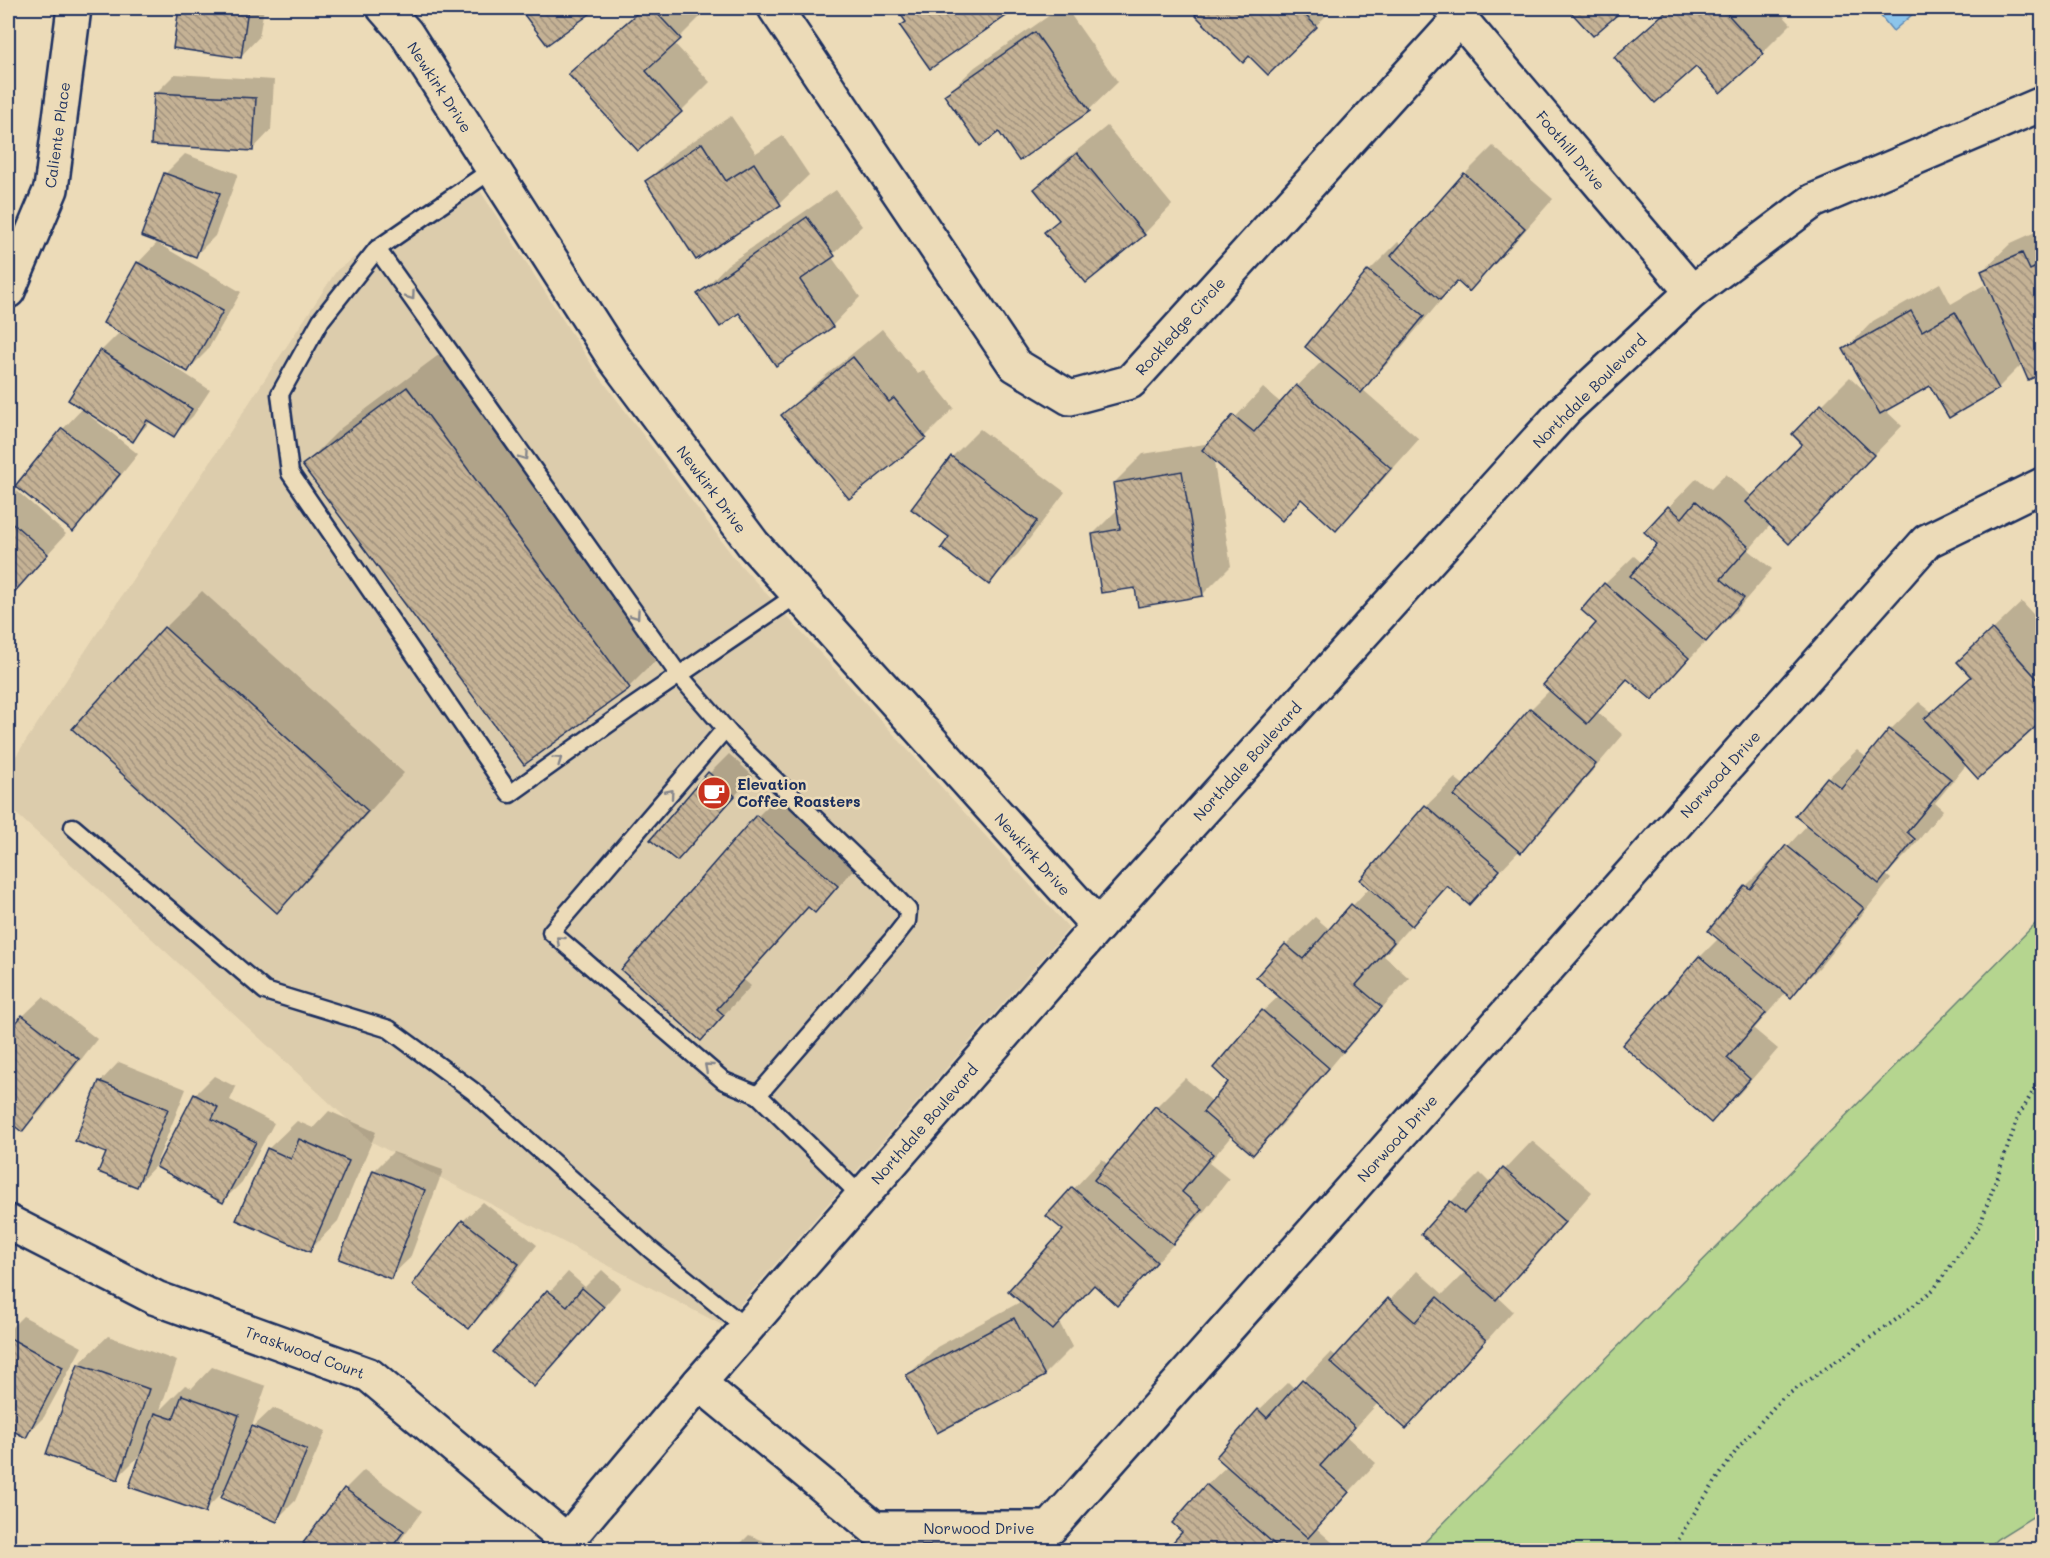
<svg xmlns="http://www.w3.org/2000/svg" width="2050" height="1558" viewBox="0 0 2050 1558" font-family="Mali,sans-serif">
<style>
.built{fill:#dcccac}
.grass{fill:#b5d58f;stroke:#688276;stroke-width:1.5}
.water{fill:#8cc5eb;stroke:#5f89b3;stroke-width:1.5}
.shadow{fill:#0003}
.building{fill:url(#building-back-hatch);stroke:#1b2f5e;stroke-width:1.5}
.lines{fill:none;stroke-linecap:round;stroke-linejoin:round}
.service-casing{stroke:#1b2f5e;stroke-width:21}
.minor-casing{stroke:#1b2f5e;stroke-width:38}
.tertiary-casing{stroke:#1b2f5e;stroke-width:38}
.path{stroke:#1b2f5e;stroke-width:4;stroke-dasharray:1.5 4.5;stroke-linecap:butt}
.service{stroke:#ecdbb8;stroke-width:16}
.minor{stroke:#ecdbb8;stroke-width:33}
.tertiary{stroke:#ecdbb8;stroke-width:33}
.oneway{stroke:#84858b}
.labels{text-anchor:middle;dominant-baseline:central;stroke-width:5;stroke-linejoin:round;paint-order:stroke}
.street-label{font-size:15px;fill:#1b2f5e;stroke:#ecdbb8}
.poi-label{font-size:15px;font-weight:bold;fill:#1b2f5e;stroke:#ecdbb8;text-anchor:start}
</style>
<defs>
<pattern id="building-back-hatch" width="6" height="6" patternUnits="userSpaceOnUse" patternTransform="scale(1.5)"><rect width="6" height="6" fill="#c5b295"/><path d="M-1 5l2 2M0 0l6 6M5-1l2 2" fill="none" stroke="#9f917d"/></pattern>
</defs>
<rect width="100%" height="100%" fill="#ecdbb8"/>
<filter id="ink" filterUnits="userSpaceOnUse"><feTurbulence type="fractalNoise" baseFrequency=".0167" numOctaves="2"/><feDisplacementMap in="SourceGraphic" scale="12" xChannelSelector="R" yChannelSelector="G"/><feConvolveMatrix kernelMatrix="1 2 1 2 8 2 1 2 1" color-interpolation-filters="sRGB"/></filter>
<g filter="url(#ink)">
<polygon class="built" points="470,175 597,373 735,559 1069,928 722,1325 372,1142 8,806 8,768 337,270"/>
<polygon class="grass" points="2042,917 2042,1511 1997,1539 1986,1550 1417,1550"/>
<polygon class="water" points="1874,8 1920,8 1893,31"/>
<g class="shadow">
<polygon points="180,8 264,8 259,37 240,57 175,47"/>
<polygon points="521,8 595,8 547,43"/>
<polygon points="642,8 706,8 708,9 674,43 710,82 681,111 638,149 570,74 599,45"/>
<polygon points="898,8 1013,8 1005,15 907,21"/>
<polygon points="1060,8 1066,8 1118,82 1089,110 999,130 946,95 975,67"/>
<polygon points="1204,8 1334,8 1268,73 1250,54 1197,15"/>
<polygon points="1569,8 1623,8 1593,34"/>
<polygon points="1668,8 1776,8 1791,24 1762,53 1697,65 1616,57"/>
<polygon points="175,74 274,80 271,130 252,150 156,93"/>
<polygon points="731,116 756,153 783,136 809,175 780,203 697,258 647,181 675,153"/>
<polygon points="1107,126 1172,205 1144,234 1046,232 1060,218 1036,189 1064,161"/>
<polygon points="1493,146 1553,199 1497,262 1469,290 1458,280 1389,362 1362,389 1419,439 1365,500 1336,529 1302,498 1282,519 1213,457 1231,566 1202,595 1136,586 1093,534 1118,509 1114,483 1143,454 1211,443 1263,388 1281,403 1323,360 1307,347 1369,271 1398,242 1402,246 1465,174"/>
<polygon points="185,154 238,174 215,236 196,255 143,235 166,173"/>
<polygon points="836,190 862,226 831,256 860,297 832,326 740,311 699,294 727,265"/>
<polygon points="2042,229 2042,372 2029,378 2022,364 1999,387 1950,416 1931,384 1885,410 1902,426 1818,513 1771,524 1749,550 1772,569 1735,612 1651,698 1629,678 1597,712 1623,735 1549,822 1521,851 1520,850 1469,903 1449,886 1412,924 1384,956 1409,978 1355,1038 1282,1125 1253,1153 1232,1135 1209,1163 1229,1179 1202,1214 1117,1304 1095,1284 1059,1322 1072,1347 1044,1375 908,1375 937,1347 1022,1301 1065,1230 1048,1216 1102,1159 1108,1165 1156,1107 1185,1078 1213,1102 1231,1082 1263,1011 1280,995 1286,945 1315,917 1330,930 1370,887 1362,880 1426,806 1455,778 1465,786 1531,709 1550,690 1599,623 1605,584 1634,556 1643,564 1659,544 1646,532 1669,507 1697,478 1711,489 1726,474 1753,497 1804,444 1822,405 1850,377 1870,396 1845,350 1873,321 1940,283 1951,304 1984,285 1990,294 1992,293 1982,271 2011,243"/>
<polygon points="157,243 241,292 207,351 188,370 150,348 148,350 210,390 193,416 174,435 151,421 133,440 86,410 85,412 138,454 92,511 73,530 17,486 63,429 83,408 101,351 121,331 105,322 138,263"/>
<polygon points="882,329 918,374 923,370 954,408 925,437 850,497 783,415 812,387"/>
<polygon points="444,351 666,650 629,687 304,465 341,428"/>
<polygon points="980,429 1065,492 1018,554 989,583 951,537 952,457"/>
<polygon points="17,491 66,534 10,595 8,594 8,501"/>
<polygon points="2042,577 2042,594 2038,582"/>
<polygon points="202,591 404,773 314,874 277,911 165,628"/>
<polygon points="2022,602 2042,624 2042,719 1978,777 1967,764 1935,803 1943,810 1908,853 1886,875 1891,879 1819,968 1790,996 1786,992 1754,1029 1778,1049 1740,1093 1711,1121 1624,1045 1700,957 1719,938 1746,886 1774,858 1776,859 1808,824 1828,778 1857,750 1867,758 1890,730 1919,702 1933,713 1971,676 1959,662"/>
<polygon points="729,754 753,776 677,859 652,839 710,773"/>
<polygon points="786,788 866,857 815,911 810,906 744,980 751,986 701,1039 623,970 758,816"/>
<polygon points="43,997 97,1039 41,1111 22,1130 8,1119 8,1036 23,1016"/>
<polygon points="119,1062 186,1089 156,1164 158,1165 195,1095 214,1076 236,1087 230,1100 274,1123 242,1182 223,1201 156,1165 137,1185 108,1152 100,1082"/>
<polygon points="329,1111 376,1132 338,1221 310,1250 268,1149 297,1121 313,1128"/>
<polygon points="1532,1141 1592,1192 1525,1269 1497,1296 1513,1311 1434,1399 1406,1427 1378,1403 1347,1437 1376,1463 1316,1528 1333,1543 1326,1550 1168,1550 1184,1532 1207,1485 1228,1465 1218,1457 1259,1410 1288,1382 1295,1389 1331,1352 1337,1357 1417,1271 1443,1294 1466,1271 1423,1234 1451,1202 1480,1173 1491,1184"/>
<polygon points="393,1152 443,1170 410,1258 390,1277 374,1171"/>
<polygon points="483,1202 537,1245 488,1308 469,1327 463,1221"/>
<polygon points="602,1270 621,1287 553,1366 534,1385 495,1352 568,1272 585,1287"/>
<polygon points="23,1316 82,1347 44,1417 25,1436 8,1426 8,1331"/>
<polygon points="108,1336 177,1361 160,1410 185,1385 192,1388 212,1367 266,1386 251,1429 273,1408 326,1431 295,1501 276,1520 226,1489 204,1511 142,1453 117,1478 48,1453 79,1364"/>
<polygon points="364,1470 422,1511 393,1550 317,1550 306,1542 345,1489"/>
<polygon points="749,1535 787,1550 734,1550"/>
</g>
<g class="building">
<polygon points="179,8 248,8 241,58 173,48"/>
<polygon points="519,8 598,8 547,45"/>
<polygon points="643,8 652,8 681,39 646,71 682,112 638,151 568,74"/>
<polygon points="896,8 999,8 1006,16 930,69 900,26 906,22"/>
<polygon points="1202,8 1298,8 1317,27 1268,75 1249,56 1243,63 1195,15"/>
<polygon points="1567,8 1625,8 1593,36"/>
<polygon points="1670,8 1722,8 1764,54 1720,93 1696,67 1655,103 1614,57"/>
<polygon points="1035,32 1090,111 1019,161 999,132 980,146 944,95"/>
<polygon points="154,93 256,98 253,151 151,145"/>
<polygon points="702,143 726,181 754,163 781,205 696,260 645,181"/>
<polygon points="1077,153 1145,235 1086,283 1044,232 1059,220 1034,189"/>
<polygon points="164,173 220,193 196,257 141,236"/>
<polygon points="1464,173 1525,228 1469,292 1457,281 1440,300 1391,256"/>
<polygon points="807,217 835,256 800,280 833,327 776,366 739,313 720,327 697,294"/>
<polygon points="2022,253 2030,270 2042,264 2042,374 2028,380 1981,271"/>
<polygon points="137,262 223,311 188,372 103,323"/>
<polygon points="1368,270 1424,316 1361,393 1305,347"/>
<polygon points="1911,311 1922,331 1955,312 1999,389 1949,418 1930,386 1880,414 1843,349"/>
<polygon points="100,350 192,409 174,437 147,420 133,442 68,400"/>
<polygon points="853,357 889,402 894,398 926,438 849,499 781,415"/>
<polygon points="1296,385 1391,468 1336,531 1301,499 1282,521 1202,450 1233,415 1254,432"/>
<polygon points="407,387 630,688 524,765 302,465"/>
<polygon points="1821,404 1874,455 1789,544 1746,502 1802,444 1792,434"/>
<polygon points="62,428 120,474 73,532 15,486"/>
<polygon points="951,456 1037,521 989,585 941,548 949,537 911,509"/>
<polygon points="1182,471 1203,596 1138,607 1135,588 1101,593 1092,534 1120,529 1113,483"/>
<polygon points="1696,501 1749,547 1721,579 1744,598 1706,642 1630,576 1657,544 1644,532 1668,506 1682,518"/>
<polygon points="8,519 48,554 10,597 8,596"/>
<polygon points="1604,583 1689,658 1652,700 1627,679 1587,724 1543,685 1596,623 1581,610"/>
<polygon points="164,627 368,811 277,913 72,729"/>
<polygon points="1992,629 2042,684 2042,721 1978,779 1924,719 1971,677 1957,662"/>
<polygon points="1530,708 1596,764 1521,853 1454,796"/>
<polygon points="1889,729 1951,779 1907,832 1915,839 1879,884 1795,816 1827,777 1841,788"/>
<polygon points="708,772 735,796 677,861 650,840"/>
<polygon points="1425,805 1500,870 1469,905 1447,886 1412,926 1360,880"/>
<polygon points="756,815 838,886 815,913 808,907 717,1009 724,1015 701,1041 621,970"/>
<polygon points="1786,845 1864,908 1791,998 1708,931 1745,885 1750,889"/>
<polygon points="1351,904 1394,942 1356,985 1382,1007 1343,1052 1256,977 1285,944 1303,959"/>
<polygon points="1699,956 1766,1013 1727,1058 1750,1079 1711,1123 1622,1045"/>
<polygon points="1262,1010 1329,1068 1253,1155 1203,1112 1228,1082 1213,1068"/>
<polygon points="22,1015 79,1059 22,1132 8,1121 8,1034"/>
<polygon points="99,1081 168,1109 137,1187 98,1172 106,1153 75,1141"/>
<polygon points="194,1094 218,1107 212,1119 256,1142 223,1203 156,1167"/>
<polygon points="1155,1106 1213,1154 1182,1192 1202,1209 1173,1244 1094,1180"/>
<polygon points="299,1139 349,1161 310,1252 236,1220 267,1148 291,1159"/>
<polygon points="1503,1168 1565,1222 1496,1300 1421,1234 1450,1201 1464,1213"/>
<polygon points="373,1170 425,1190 391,1279 339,1259"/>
<polygon points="1072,1187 1157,1262 1117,1306 1094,1285 1053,1330 1008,1291 1063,1230 1046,1216"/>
<polygon points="462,1220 519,1264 469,1329 412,1285"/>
<polygon points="582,1288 604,1307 534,1387 493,1352 547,1290 567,1306"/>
<polygon points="1437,1297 1486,1340 1406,1429 1330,1362 1388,1298 1415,1322"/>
<polygon points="1014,1318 1045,1376 937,1433 906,1375"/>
<polygon points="8,1337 63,1367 26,1438 8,1428"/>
<polygon points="78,1364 149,1389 118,1480 46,1454"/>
<polygon points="1302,1379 1355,1427 1320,1466 1349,1492 1308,1538 1216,1457 1258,1409 1267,1418"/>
<polygon points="182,1395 239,1415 205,1513 129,1487 155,1413 173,1419"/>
<polygon points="252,1426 307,1450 277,1522 221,1498"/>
<polygon points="1206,1484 1281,1550 1166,1550 1182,1532 1172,1523"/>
<polygon points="344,1488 404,1531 390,1550 314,1550 303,1543"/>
</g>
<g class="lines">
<defs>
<g id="service">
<polyline points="493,169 377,249 321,320 280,394 290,473 510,794 628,710 798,594"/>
<polyline points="377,249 679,675 743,749 882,883 908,910 907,921 893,939 758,1095 861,1196"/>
<polyline points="725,729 551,932 724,1081 758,1095"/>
<polyline points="73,827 265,991 389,1029 473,1091 651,1250 746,1328"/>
</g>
<g id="minor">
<polyline points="775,8 1015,365 1070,398 1130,382 1460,18"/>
<polyline points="1451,8 1692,292"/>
<polyline points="8,291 51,189 74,8"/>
<polyline points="8,1222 156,1298 369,1375 567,1541"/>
<polyline points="699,1383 874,1528 1050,1528 1927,541 2042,485"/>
</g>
<g id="tertiary">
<polyline points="384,8 406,33 614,358 753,544 1098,926"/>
<polyline points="559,1550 699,1383 1098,926 1566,409 1692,292 1813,201 2042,104"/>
</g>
</defs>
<use href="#service" class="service-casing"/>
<use href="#minor" class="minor-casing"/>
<use href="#tertiary" class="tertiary-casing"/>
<polyline class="path" points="1673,1550 1687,1524 1738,1448 1780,1400 1893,1322 1934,1289 1980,1225 2019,1115 2042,1077"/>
<use href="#service" class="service"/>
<use href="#minor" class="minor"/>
<use href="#tertiary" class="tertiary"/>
</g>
<defs><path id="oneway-chevron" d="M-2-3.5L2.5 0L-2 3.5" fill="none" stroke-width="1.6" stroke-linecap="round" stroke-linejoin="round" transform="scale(1.5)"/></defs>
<g class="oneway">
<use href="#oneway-chevron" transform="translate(411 296) rotate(55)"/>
<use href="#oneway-chevron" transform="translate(524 456) rotate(55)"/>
<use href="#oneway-chevron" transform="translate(636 615) rotate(55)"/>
<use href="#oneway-chevron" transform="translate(558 760) rotate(-35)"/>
<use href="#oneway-chevron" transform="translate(670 793) rotate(-49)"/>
<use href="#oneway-chevron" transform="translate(560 940) rotate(-139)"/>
<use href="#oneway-chevron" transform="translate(708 1067) rotate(-139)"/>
</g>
</g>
<defs>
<symbol id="cafe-disc" viewBox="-11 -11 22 22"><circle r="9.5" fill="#c8321e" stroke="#ecdbb8"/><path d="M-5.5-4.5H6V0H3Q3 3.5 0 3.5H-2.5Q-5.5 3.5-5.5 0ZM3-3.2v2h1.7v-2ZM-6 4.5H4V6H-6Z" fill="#fff"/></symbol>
</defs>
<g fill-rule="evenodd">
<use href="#cafe-disc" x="695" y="774" width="38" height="38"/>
</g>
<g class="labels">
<g class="street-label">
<text transform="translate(440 87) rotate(57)">Newkirk Drive</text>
<text transform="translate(57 135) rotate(-82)">Caliente Place</text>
<text transform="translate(1571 150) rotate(50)">Foothill Drive</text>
<text transform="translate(1180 326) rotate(-48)">Rockledge Circle</text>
<text transform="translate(1589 391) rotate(-45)">Northdale Boulevard</text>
<text transform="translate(712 489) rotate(53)">Newkirk Drive</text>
<text transform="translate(1247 761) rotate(-48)">Northdale Boulevard</text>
<text transform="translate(1720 774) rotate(-48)">Norwood Drive</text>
<text transform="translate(1033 854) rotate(48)">Newkirk Drive</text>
<text transform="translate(924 1124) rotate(-49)">Northdale Boulevard</text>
<text transform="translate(1397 1138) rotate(-48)">Norwood Drive</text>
<text transform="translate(305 1352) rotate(20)">Traskwood Court</text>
<text x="979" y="1528">Norwood Drive</text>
</g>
<g class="poi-label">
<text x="737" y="784">Elevation<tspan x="737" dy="17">Coffee Roasters</tspan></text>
</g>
</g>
<rect width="2050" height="1558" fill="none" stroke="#ecdbb8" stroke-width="30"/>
<rect x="15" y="15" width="2020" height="1528" fill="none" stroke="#1b2f5e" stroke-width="2" filter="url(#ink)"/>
</svg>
